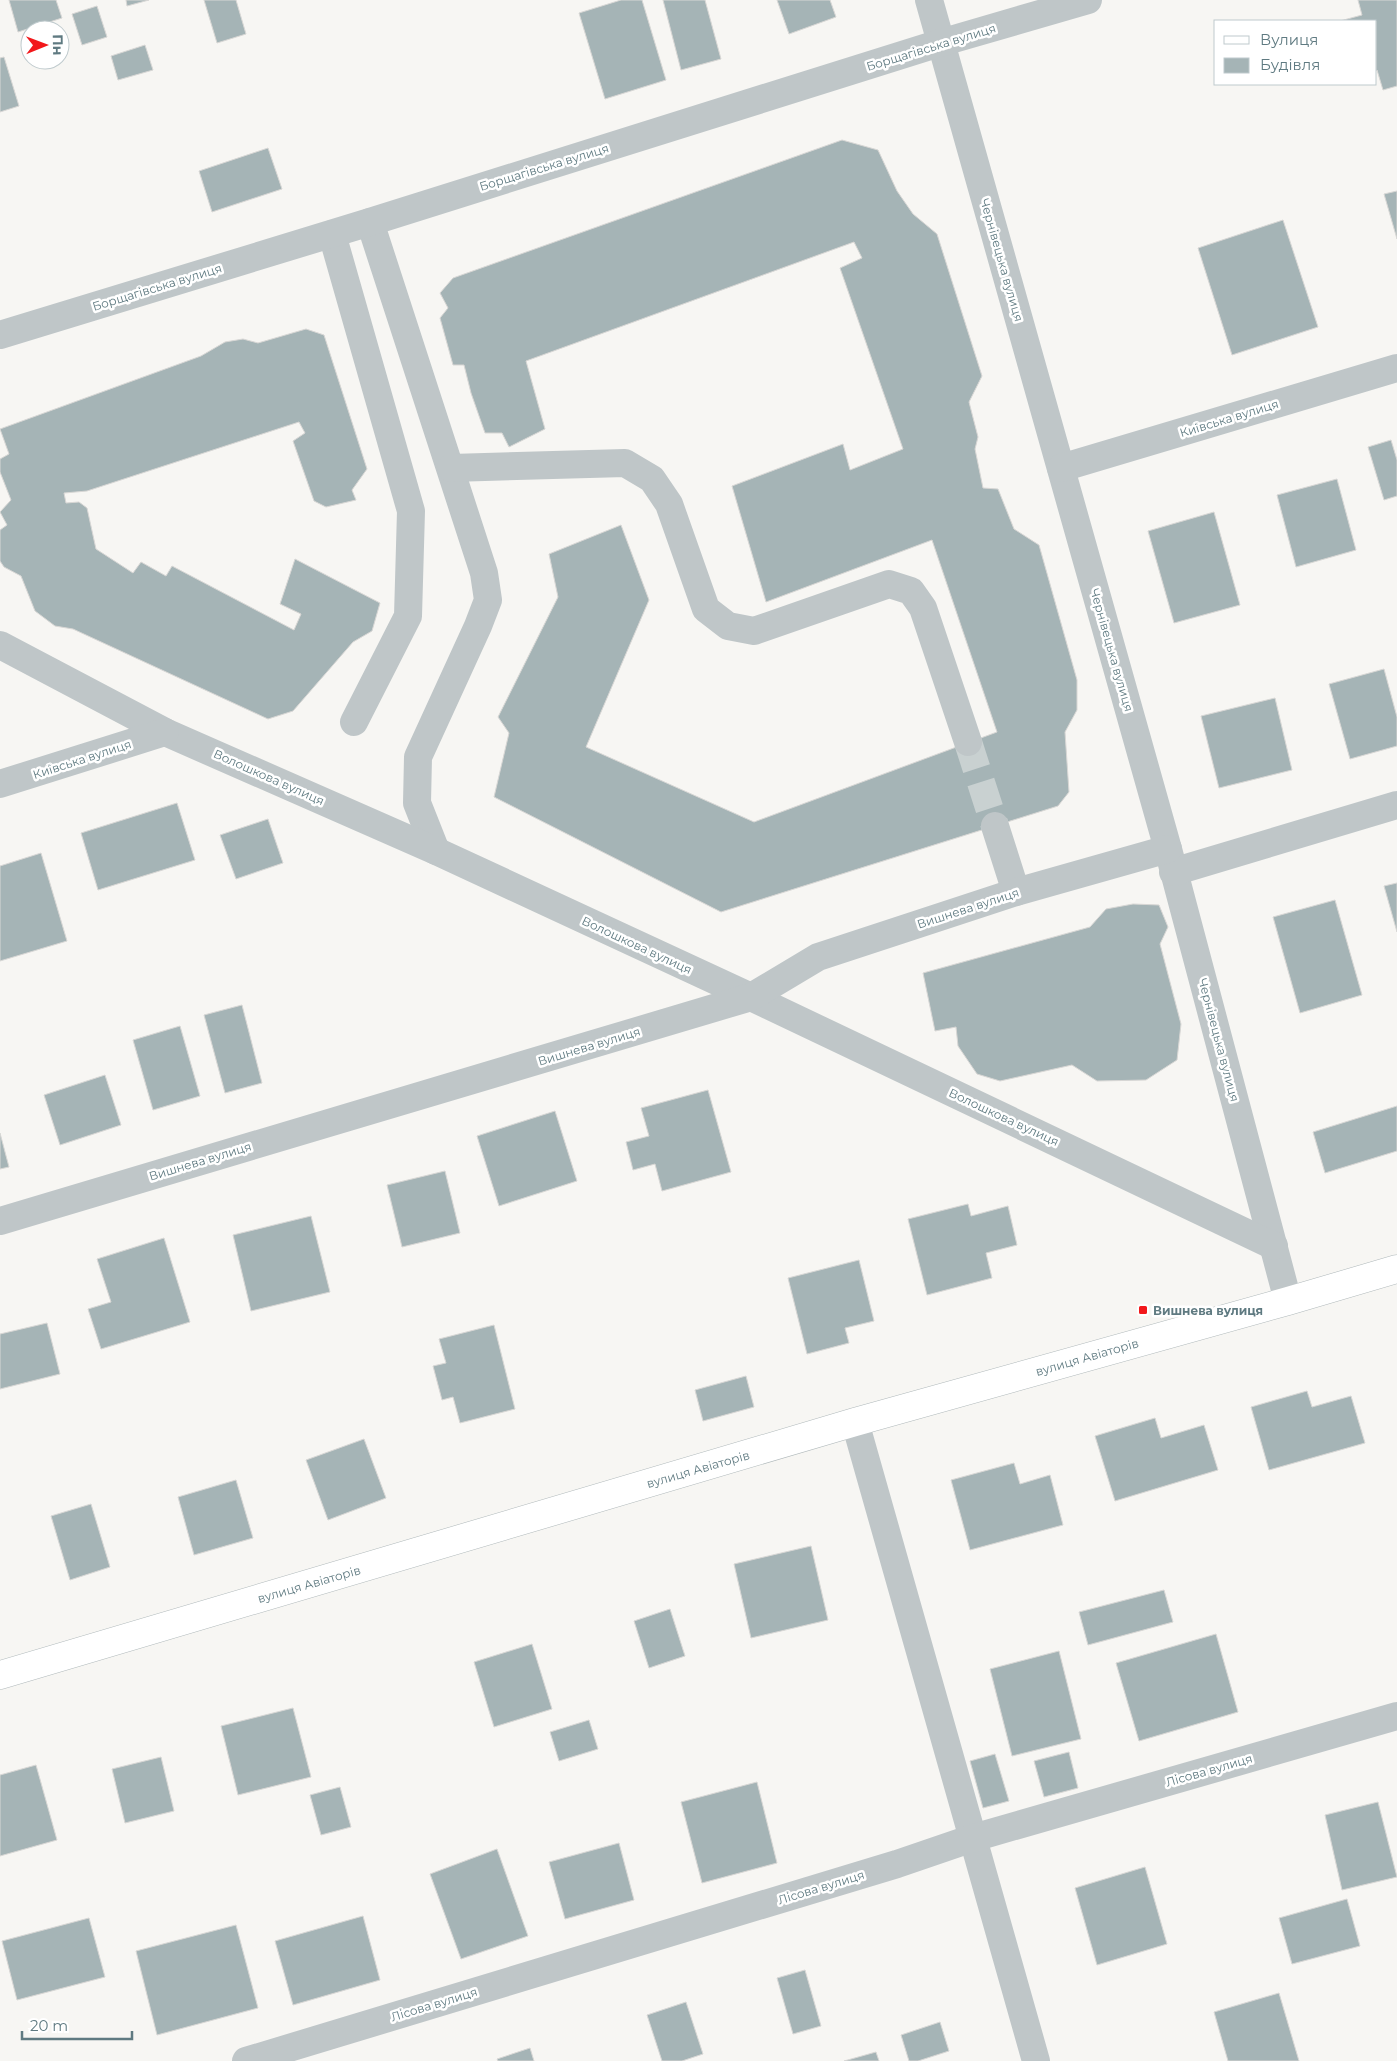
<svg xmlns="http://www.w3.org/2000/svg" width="1397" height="2061" viewBox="0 0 1397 2061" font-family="Montserrat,sans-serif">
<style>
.building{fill:#a5b4b6;stroke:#d8d7d5}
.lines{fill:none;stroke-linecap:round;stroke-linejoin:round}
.minor-tunnel{stroke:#c9d1d1;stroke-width:28;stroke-dasharray:28 14;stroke-linecap:butt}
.major-casing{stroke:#b0b9bb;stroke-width:29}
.minor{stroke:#bfc6c8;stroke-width:28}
.major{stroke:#fff;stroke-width:28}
.poi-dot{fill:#f2181b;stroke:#fff;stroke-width:2}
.labels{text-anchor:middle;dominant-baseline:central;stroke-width:5;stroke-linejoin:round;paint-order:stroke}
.street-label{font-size:12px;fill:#5f7a81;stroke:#fff}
.poi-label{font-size:12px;font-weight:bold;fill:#5f7a81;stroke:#fff;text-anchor:start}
</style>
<rect width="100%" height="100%" fill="#f7f6f3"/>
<g class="building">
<polygon points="9,0 56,0 62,18 18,32"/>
<polygon points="126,0 149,0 127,6"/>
<polygon points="204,0 236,0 246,34 217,43"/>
<polygon points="621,0 642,0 666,80 605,99 579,13"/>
<polygon points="663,0 705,0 721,59 681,70"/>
<polygon points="777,0 830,0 836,17 789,34"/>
<polygon points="1358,0 1397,0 1397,86 1383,90 1377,70 1376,71 1376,21 1340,21 1362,15"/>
<polygon points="97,6 107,37 82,45 72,14"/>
<polygon points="145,45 153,70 118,80 111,56"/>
<polygon points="4,57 19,106 0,112 0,58"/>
<polygon points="842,140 878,150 897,191 913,214 937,234 982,376 969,402 978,437 975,449 983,488 998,489 1014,529 1039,545 1077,680 1077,710 1065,732 1069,792 1058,806 721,912 494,797 509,733 498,717 558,597 549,554 621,525 649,600 586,747 754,822 997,732 932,540 766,602 732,486 843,444 850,470 903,449 840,268 862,258 854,242 526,361 545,429 509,447 502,433 485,433 471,393 464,365 453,365 440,318 448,308 440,293 453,278"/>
<polygon points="268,148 282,189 212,212 199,171"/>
<polygon points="1397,191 1397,239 1384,194"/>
<polygon points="1283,220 1318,327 1232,355 1198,248"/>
<polygon points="306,329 324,335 367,469 352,490 356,500 326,507 314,501 293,441 305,433 299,422 87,491 64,493 66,503 79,502 87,508 96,549 133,573 141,562 166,576 172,566 294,630 301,614 280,604 295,559 380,603 372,631 353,642 293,711 268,719 73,629 55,626 35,611 21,576 4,567 0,561 0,530 7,525 0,512 11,500 0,472 0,459 9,454 0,429 201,356 225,342 243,339 258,343"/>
<polygon points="1391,440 1397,460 1397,496 1384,500 1368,447"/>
<polygon points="1337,479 1356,550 1296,567 1277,495"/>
<polygon points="1214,512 1240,605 1174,623 1148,531"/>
<polygon points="1384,669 1397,717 1397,746 1350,759 1329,684"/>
<polygon points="1275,698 1292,770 1219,788 1201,716"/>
<polygon points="177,803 195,860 98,890 81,833"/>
<polygon points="268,819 283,863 236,879 220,835"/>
<polygon points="41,853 67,941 0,961 0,866"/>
<polygon points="1397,883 1397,932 1384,886"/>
<polygon points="1335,900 1362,995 1300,1013 1273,917"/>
<polygon points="1133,904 1159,905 1168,927 1160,944 1181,1024 1177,1060 1146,1080 1097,1081 1072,1065 1000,1081 977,1074 958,1046 956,1027 935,1031 923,973 1090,927 1106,909"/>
<polygon points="242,1005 262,1083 225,1093 204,1015"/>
<polygon points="180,1026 200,1096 153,1110 133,1040"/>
<polygon points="105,1075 121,1125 60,1145 44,1095"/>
<polygon points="708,1090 731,1172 662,1191 655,1164 633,1170 626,1142 649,1136 641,1108"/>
<polygon points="1397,1106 1397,1151 1325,1173 1313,1132"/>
<polygon points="555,1111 577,1181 499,1206 477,1136"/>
<polygon points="0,1133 9,1167 0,1169"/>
<polygon points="445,1171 460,1233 402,1247 387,1185"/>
<polygon points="968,1204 971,1216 1008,1206 1017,1245 986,1253 992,1278 927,1295 908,1219"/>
<polygon points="311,1216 330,1292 251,1311 233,1235"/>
<polygon points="164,1238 190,1322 101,1349 88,1309 111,1302 97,1259"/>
<polygon points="859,1260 874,1321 845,1328 849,1343 807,1354 788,1278"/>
<polygon points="47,1323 60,1374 0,1389 0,1334"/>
<polygon points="494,1325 515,1409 460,1423 453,1397 442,1400 433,1366 446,1363 439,1339"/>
<polygon points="746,1376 754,1407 703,1421 695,1390"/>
<polygon points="1307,1391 1312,1407 1351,1396 1365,1443 1269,1470 1251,1407"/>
<polygon points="1155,1418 1161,1438 1204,1425 1218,1470 1115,1501 1095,1436"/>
<polygon points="364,1439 386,1498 328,1520 306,1460"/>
<polygon points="1014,1463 1020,1484 1050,1475 1063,1525 970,1550 951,1480"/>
<polygon points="236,1480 253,1538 194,1555 178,1497"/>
<polygon points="91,1504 110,1567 70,1580 51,1516"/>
<polygon points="811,1546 828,1620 751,1638 734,1564"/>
<polygon points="1164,1590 1173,1622 1088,1645 1079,1612"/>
<polygon points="670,1609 685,1656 649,1668 634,1621"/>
<polygon points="1216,1634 1238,1712 1139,1741 1116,1663"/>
<polygon points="532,1644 552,1709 494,1727 474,1662"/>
<polygon points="1059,1651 1081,1739 1012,1756 990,1669"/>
<polygon points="293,1708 311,1777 238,1795 221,1726"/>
<polygon points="589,1720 598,1749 559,1761 550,1732"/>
<polygon points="1069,1752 1078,1788 1044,1797 1034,1761"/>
<polygon points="995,1754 1009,1801 983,1808 970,1761"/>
<polygon points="161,1757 174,1811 125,1823 112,1769"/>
<polygon points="36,1765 57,1840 0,1856 0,1775"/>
<polygon points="757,1782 777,1863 702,1883 681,1802"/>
<polygon points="340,1787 351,1827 321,1835 310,1795"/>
<polygon points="1378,1802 1397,1877 1342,1890 1325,1815"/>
<polygon points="619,1843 634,1900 565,1919 549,1862"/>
<polygon points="497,1849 528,1936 461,1959 430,1874"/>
<polygon points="1145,1867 1167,1944 1097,1965 1075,1888"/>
<polygon points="1347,1899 1360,1946 1292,1964 1279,1918"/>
<polygon points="363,1916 380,1980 293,2005 275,1941"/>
<polygon points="89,1918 105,1977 17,2000 2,1941"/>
<polygon points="236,1925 258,2008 157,2035 136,1951"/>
<polygon points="805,1970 821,2026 793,2034 777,1978"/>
<polygon points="1279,1993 1299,2061 1228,2061 1214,2012"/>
<polygon points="686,2002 703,2054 682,2061 662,2061 647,2015"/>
<polygon points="940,2022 949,2051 918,2061 909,2061 901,2035"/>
<polygon points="530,2048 534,2061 498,2061 497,2059"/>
<polygon points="876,2052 879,2061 844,2061"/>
</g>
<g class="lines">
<polyline class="minor-tunnel" points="968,742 995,826"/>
<defs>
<polyline id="major" points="0,1675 855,1422 1288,1301 1397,1269"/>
</defs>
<use href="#major" class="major-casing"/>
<g class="minor">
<polyline points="929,0 1168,849 1288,1301"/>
<polyline points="370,222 484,573 488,600 478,626 418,757 417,803 436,851"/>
<polyline points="332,234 411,511 408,616 354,722"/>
<polyline points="0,335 370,222 940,43 1088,0"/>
<polyline points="451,468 625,463 652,479 669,504 706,609 728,626 754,631 889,584 911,591 923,608 968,742"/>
<polyline points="1061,468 1397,368"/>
<polyline points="0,645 165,732 436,851 751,997 1274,1246"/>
<polyline points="0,784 165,732"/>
<polyline points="995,826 1016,892"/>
<polyline points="1173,872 1397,805"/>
<polyline points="0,1221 751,997 818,957 1016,892 1168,849"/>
<polyline points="855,1422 1036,2061"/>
<polyline points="246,2061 897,1864 973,1838 1397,1716"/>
</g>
<use href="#major" class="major"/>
</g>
<rect class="poi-dot" x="1138" y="1305" width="10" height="10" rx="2.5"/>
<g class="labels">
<g class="street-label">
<text transform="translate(931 47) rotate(-17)">Борщагівська вулиця</text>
<text transform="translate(544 167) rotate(-17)">Борщагівська вулиця</text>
<text transform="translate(1002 260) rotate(74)">Чернівецька вулиця</text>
<text transform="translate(157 287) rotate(-17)">Борщагівська вулиця</text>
<text transform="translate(1229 418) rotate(-17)">Київська вулиця</text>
<text transform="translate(1112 650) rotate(74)">Чернівецька вулиця</text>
<text transform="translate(82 759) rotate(-18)">Київська вулиця</text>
<text transform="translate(269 777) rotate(24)">Волошкова вулиця</text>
<text transform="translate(968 908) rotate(-18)">Вишнева вулиця</text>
<text transform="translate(637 945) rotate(25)">Волошкова вулиця</text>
<text transform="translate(1219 1040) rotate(75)">Чернівецька вулиця</text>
<text transform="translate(589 1046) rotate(-17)">Вишнева вулиця</text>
<text transform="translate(1004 1117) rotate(25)">Волошкова вулиця</text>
<text transform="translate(200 1161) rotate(-17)">Вишнева вулиця</text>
<text transform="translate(1087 1357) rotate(-16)">вулиця Авіаторів</text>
<text transform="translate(698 1469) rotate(-16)">вулиця Авіаторів</text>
<text transform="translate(309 1584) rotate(-16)">вулиця Авіаторів</text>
<text transform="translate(1209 1770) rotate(-16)">Лісова вулиця</text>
<text transform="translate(821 1887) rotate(-17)">Лісова вулиця</text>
<text transform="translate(434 2004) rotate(-17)">Лісова вулиця</text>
</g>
<g class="poi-label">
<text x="1153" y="1310">Вишнева вулиця</text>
</g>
</g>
<rect x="1214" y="20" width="162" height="65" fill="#ffffff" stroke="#bfcacd"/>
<rect x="1224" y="36" width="25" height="8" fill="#ffffff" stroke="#bfcacd"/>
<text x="1260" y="45" font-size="15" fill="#5f7a81">Вулиця</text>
<rect x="1224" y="58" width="25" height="15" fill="#a5b4b6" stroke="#bfcacd"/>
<text x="1260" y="70" font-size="15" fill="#5f7a81">Будівля</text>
<g transform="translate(45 45) rotate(89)"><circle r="24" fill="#ffffff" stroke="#bfcacd"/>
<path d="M0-4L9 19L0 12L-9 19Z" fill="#f2181b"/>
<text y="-8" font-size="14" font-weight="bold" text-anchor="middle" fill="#5f7a81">Пн</text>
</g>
<path d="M22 2031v8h110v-8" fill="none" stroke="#5f7a81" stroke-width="2.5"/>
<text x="30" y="2031" font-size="15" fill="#5f7a81" stroke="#ffffff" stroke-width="4" paint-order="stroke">20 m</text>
</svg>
